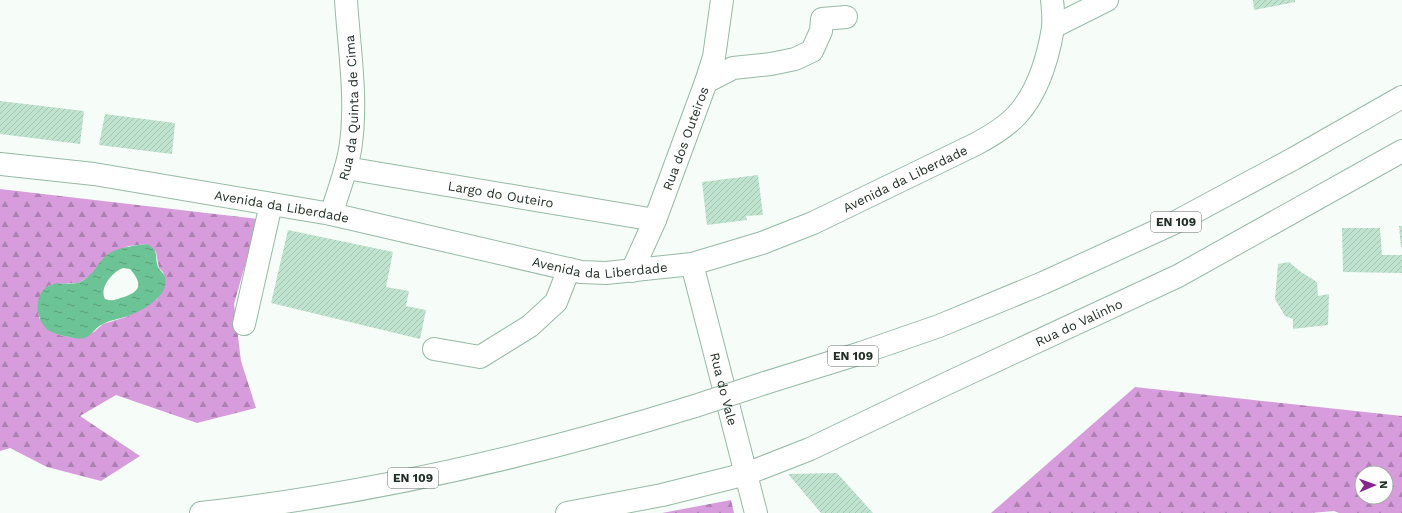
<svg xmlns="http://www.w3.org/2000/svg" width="1402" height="513" viewBox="0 0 1402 513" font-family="'Work Sans',sans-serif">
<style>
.forest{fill:url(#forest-firs);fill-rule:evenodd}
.water{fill:url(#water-ripples);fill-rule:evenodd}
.building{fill:url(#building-hatch)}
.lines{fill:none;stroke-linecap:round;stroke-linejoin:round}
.minor-casing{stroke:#97baa5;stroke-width:24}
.major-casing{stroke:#97baa5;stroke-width:24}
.minor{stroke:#fff;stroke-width:22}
.major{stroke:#fff;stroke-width:22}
.major-bridge-casing{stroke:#97baa5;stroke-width:24;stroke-linecap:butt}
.major-bridge{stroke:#fff;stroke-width:22}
.labels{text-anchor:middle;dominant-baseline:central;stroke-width:4;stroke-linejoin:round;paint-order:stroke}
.shield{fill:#fff;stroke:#646d68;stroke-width:1}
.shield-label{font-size:12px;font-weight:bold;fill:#212f27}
.street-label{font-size:13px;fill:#212f27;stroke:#fff}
</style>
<defs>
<pattern id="forest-firs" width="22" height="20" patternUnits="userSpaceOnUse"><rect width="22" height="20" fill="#d69cdc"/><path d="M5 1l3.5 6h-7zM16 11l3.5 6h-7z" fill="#ad80b2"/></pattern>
<pattern id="water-ripples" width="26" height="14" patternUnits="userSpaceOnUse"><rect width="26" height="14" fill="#6cc395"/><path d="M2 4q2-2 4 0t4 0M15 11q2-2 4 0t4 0" fill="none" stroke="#589f7a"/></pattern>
<pattern id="building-hatch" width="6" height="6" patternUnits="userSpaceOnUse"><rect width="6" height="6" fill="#bfe3ce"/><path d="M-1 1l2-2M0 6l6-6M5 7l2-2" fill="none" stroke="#a4c3b1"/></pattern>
</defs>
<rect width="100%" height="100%" fill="#f6fdf8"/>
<g class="forest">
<path d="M0 189 258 219 234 304 241 361 256 408 197 423 116 395 80 416 140 456 101 481 47 467 10 448 0 451ZM147 244 156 252 159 268 163 272 165 278V284L157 299 141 309 126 317 103 324 94 332 77 338 59 335 39 318 38 304 48 286 55 284 78 283 92 275 107 255 129 246Z"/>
<path d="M1135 387 1402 416V513H1339L1334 511 1311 513H991ZM1362 473H1386V497H1362Z"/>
<polygon points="731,500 734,513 662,513"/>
</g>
<path class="water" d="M147 244C160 251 154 256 158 267 160 271 164 273 165 277 170 297 140 312 125 317 118 319 111 320 105 323 92 328 91 342 74 338 65 336 56 335 48 330 36 321 33 296 47 287 57 280 72 287 82 281 96 273 96 264 107 255 115 248 137 245 147 244ZM123 268 130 269C142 283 142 291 124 297 116 299 113 302 105 299 99 288 112 272 123 268Z"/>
<g class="building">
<polygon points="1253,0 1295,0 1295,2 1254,10"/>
<polygon points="0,101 84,111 80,144 0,134"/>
<polygon points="105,114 175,123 172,154 99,145"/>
<polygon points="758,175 763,215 746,216 747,220 707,225 702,182"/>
<polygon points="1399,226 1402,226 1402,247 1401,247"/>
<polygon points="1342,228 1380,228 1382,255 1402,255 1402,273 1343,272"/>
<polygon points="288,230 393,252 386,287 409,291 406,306 426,310 420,339 271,303"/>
<polygon points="1289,262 1301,272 1317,282 1318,296 1329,294 1328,325 1293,329 1293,319 1285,316 1275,299 1278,264"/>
<polygon points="837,473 873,513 821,513 788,474"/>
</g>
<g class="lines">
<defs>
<g id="minor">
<polyline points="1053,27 1107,0"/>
<polyline points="706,82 733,68 771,64 795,59 812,51 821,31 822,19 846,17"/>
<path id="s1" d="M0 164 94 174 331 214 581 272 606 273 692 264 762 243 813 223 976 144C991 136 1006 127 1017 115 1038 92 1048 58 1053 28 1054 19 1053 9 1052 0"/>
<path id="s2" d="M346 168 655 220"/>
<path id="s3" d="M331 214C338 193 346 172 350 150 358 101 349 49 346 0"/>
<path id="s4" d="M692 264 756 513"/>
<path id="s5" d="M632 271 655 220 706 82 714 57 722 0"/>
<polyline points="244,324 271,204"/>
<polyline points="434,349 480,357 530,326 556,302 569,269"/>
<path id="s6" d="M567 513 662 495 746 474 810 449 950 382 1178 276 1402 151"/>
</g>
<g id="major">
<polyline points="765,383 861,353 939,326 1043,283 1174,223 1293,159 1402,97"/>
<path d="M201 513C368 494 534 456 695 406"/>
</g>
</defs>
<use href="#minor" class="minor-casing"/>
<use href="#major" class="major-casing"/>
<use href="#minor" class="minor"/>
<use href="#major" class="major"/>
<defs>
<polyline id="major-bridge" points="695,406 765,383"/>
</defs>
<use href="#major-bridge" class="major-bridge-casing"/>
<use href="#major-bridge" class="major-bridge"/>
</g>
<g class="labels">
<g class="shield">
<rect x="1151" y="212" width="50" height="20" rx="3"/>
<rect x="828" y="346" width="50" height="20" rx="3"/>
<rect x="388" y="468" width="50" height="20" rx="3"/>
</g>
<g class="shield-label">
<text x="1176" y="222">EN 109</text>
<text x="853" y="356">EN 109</text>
<text x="413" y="478">EN 109</text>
</g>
<g class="street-label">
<text stroke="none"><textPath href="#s3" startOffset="109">Rua da Quinta de Cima</textPath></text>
<text stroke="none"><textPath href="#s5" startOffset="143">Rua dos Outeiros</textPath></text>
<text stroke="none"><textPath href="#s1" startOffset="933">Avenida da Liberdade</textPath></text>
<text stroke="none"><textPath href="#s2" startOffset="157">Largo do Outeiro</textPath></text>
<text stroke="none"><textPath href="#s1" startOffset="285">Avenida da Liberdade</textPath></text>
<text stroke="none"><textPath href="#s1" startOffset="610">Avenida da Liberdade</textPath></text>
<text stroke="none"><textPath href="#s6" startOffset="549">Rua do Valinho</textPath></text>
<text stroke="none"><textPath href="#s4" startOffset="129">Rua do Vale</textPath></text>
</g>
</g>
<g transform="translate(1374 485) rotate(88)"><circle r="19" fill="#ffffff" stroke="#a6aca9"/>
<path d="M0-3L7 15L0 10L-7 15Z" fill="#83248f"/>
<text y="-6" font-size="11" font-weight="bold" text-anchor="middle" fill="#212f27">N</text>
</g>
</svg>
